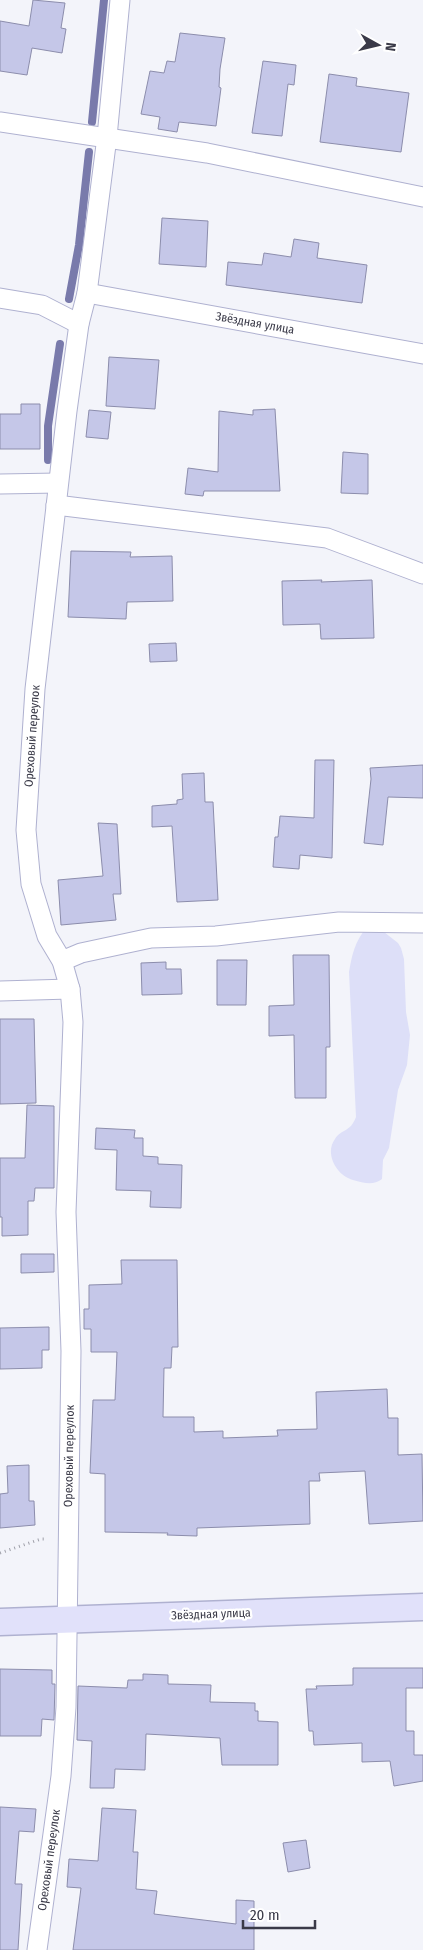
<svg xmlns="http://www.w3.org/2000/svg" width="423" height="1950" viewBox="0 0 423 1950" font-family="'Fira Sans Condensed',sans-serif">
<style>
.green{fill:#dddff8}
.lines{fill:none;stroke-linecap:round;stroke-linejoin:round}
.stream{stroke:#797aab;stroke-width:8}
.building{fill:#c5c7e8;stroke:#8c8dac}
.street-casing{stroke:#afb1d0;stroke-width:21}
.secondary-casing{stroke:#afb1d0;stroke-width:29}
.path{stroke:#9e9fa8;stroke-width:3;stroke-dasharray:1 4;stroke-linecap:butt}
.street{stroke:#fff;stroke-width:19}
.secondary{stroke:#e1e1fa;stroke-width:26}
.labels{text-anchor:middle;dominant-baseline:central;stroke-width:4.5;stroke-linejoin:round;paint-order:stroke}
.street-label{font-size:12px;fill:#3a3a48;stroke:#fff}
</style>
<rect width="100%" height="100%" fill="#f3f4fa"/>
<path class="green" d="M366 928 384 932 398 943 401 948 404 959 406 1012 410 1035 407 1065 398 1090 389 1148 383 1160 382 1179C373 1186 364 1183 353 1180 337 1176 324 1154 335 1139 342 1128 350 1133 356 1117L349 972C352 954 355 942 366 928Z"/>
<g class="lines">
<g class="stream">
<polyline points="92,122 104,0"/>
<polyline points="69,299 79,245 89,152"/>
<polyline points="48,460 48,426 60,344"/>
</g>
</g>
<g class="building">
<polygon points="33,0 65,3 61,28 66,29 62,53 32,48 27,75 0,71 0,21 29,26"/>
<polygon points="180,33 225,38 220,69 219,87 221,88 216,126 179,122 177,132 158,129 160,117 141,114 150,71 164,73 167,61 175,62"/>
<polygon points="263,61 296,65 294,85 288,84 282,136 252,133"/>
<polygon points="329,74 357,78 356,86 409,93 401,152 320,142"/>
<polygon points="162,218 208,221 206,267 159,264"/>
<polygon points="294,239 319,243 317,258 367,265 362,303 226,285 228,262 262,265 264,253 291,257"/>
<polygon points="109,357 159,360 155,409 106,406"/>
<polygon points="21,404 40,404 40,449 0,449 0,414 21,414"/>
<polygon points="275,409 280,491 204,491 203,496 185,494 188,468 218,472 219,411 253,415 253,410"/>
<polygon points="89,410 111,412 108,439 86,437"/>
<polygon points="343,452 368,454 368,494 341,493"/>
<polygon points="71,551 131,552 130,557 172,556 173,601 127,602 126,619 68,617"/>
<polygon points="322,580 321,582 372,580 374,638 321,639 320,624 283,625 282,581"/>
<polygon points="176,643 177,661 150,662 149,644"/>
<polygon points="315,760 334,760 332,858 300,855 299,869 273,867 275,837 278,837 280,816 314,818"/>
<polygon points="423,765 423,798 388,797 383,845 364,843 371,779 370,768"/>
<polygon points="204,773 205,802 213,802 218,900 177,902 172,826 152,827 152,806 177,804 177,800 183,799 182,774"/>
<polygon points="98,823 117,824 121,894 113,894 116,920 61,925 58,880 103,876"/>
<polygon points="293,955 329,955 330,1047 326,1047 326,1098 295,1098 294,1035 269,1036 269,1006 294,1005"/>
<polygon points="217,960 247,960 246,1005 217,1005"/>
<polygon points="166,962 166,969 181,969 182,994 142,995 141,963"/>
<polygon points="0,1019 34,1019 36,1103 0,1104"/>
<polygon points="27,1105 54,1106 54,1188 35,1188 34,1201 28,1201 28,1235 2,1236 2,1217 0,1217 0,1158 25,1158"/>
<polygon points="96,1128 135,1130 134,1138 143,1138 143,1156 158,1157 158,1164 182,1165 181,1208 150,1207 151,1191 116,1190 117,1150 95,1149"/>
<polygon points="21,1254 54,1254 54,1272 21,1273"/>
<polygon points="121,1260 177,1260 178,1347 172,1347 171,1368 164,1368 163,1417 194,1417 194,1432 223,1431 223,1438 278,1436 277,1430 317,1429 316,1392 387,1389 388,1418 398,1418 398,1455 422,1454 423,1521 369,1524 365,1471 319,1473 320,1481 309,1481 310,1524 197,1528 197,1536 167,1535 168,1533 105,1532 105,1474 90,1473 93,1400 115,1400 117,1352 91,1352 91,1329 84,1329 84,1309 89,1309 89,1285 122,1284"/>
<polygon points="49,1327 49,1350 42,1350 42,1368 0,1369 0,1328"/>
<polygon points="29,1465 29,1501 34,1501 35,1525 0,1528 0,1494 8,1493 7,1466"/>
<polygon points="353,1668 423,1668 423,1688 406,1688 406,1731 414,1731 414,1755 423,1755 423,1781 394,1786 390,1761 362,1762 362,1743 314,1745 313,1731 309,1731 306,1689 317,1689 316,1686 353,1685"/>
<polygon points="0,1669 52,1670 52,1684 55,1684 54,1720 42,1719 41,1736 0,1736"/>
<polygon points="143,1674 168,1675 168,1684 211,1685 210,1702 255,1703 255,1711 258,1711 258,1721 278,1722 278,1765 222,1765 220,1738 146,1734 145,1770 115,1769 114,1788 90,1788 92,1741 77,1740 78,1686 127,1688 128,1680 143,1680"/>
<polygon points="0,1807 36,1809 34,1832 19,1831 15,1884 22,1884 18,1950 0,1950"/>
<polygon points="102,1808 136,1810 133,1852 138,1852 136,1889 157,1891 154,1914 236,1924 236,1900 254,1901 254,1950 73,1950 81,1888 67,1887 69,1859 98,1861"/>
<polygon points="306,1840 310,1868 288,1872 283,1843"/>
</g>
<g class="lines">
<defs>
<g id="street">
<polyline points="0,122 207,153 423,197"/>
<polyline points="87,293 423,354"/>
<polyline points="0,298 42,305 79,324"/>
<polyline points="0,484 58,483"/>
<polyline points="56,505 327,538 423,574"/>
<polyline points="62,961 81,953 151,938 216,936 339,922 423,923"/>
<polyline points="0,991 70,989"/>
<polyline points="37,1950 61,1776 66,1707 71,1351 66,1212 73,1022 70,989 62,961 47,936 31,884 26,830 35,689 67,411 79,324 87,293 107,137 120,0"/>
</g>
<polyline id="secondary" points="0,1622 423,1607"/>
</defs>
<use href="#street" class="street-casing"/>
<use href="#secondary" class="secondary-casing"/>
<polyline class="path" points="0,1553 41,1539 47,1539"/>
<use href="#street" class="street"/>
<use href="#secondary" class="secondary"/>
</g>
<g class="labels">
<g class="street-label">
<text transform="translate(255 323) rotate(10)">Звёздная улица</text>
<text transform="translate(32 736) rotate(-86)">Ореховый переулок</text>
<text transform="translate(69 1456) rotate(-89)">Ореховый переулок</text>
<text transform="translate(211 1614) rotate(-2)">Звёздная улица</text>
<text transform="translate(49 1860) rotate(-82)">Ореховый переулок</text>
</g>
</g>
<g transform="translate(378 45) rotate(98)" stroke="#ffffff" stroke-width="4" paint-order="stroke">
<path d="M0-4L9 19L0 12L-9 19Z" fill="#3a3a48"/>
<text y="-8" font-size="14" font-weight="bold" text-anchor="middle" fill="#3a3a48">N</text>
</g>
<path d="M243 1920v8h72v-8" fill="none" stroke="#3a3a48" stroke-width="2.5"/>
<text x="250" y="1920" font-size="15" fill="#3a3a48" stroke="#ffffff" stroke-width="4" paint-order="stroke">20 m</text>
</svg>
